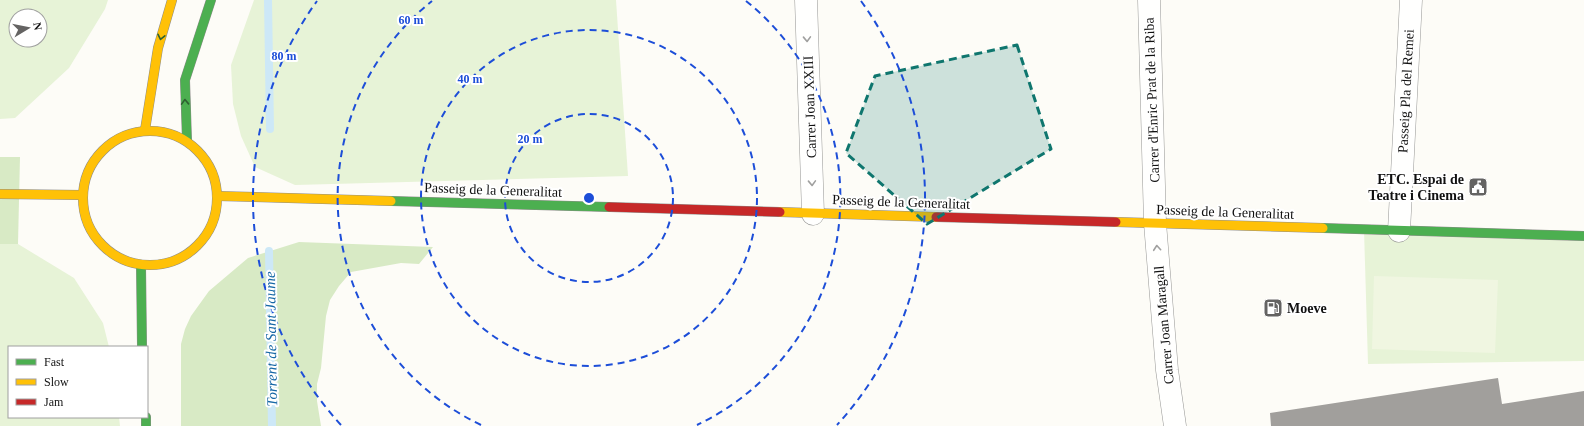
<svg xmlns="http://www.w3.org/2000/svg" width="1584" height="426" viewBox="0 0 1584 426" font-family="Georgia,serif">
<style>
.green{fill:#e7f3d7;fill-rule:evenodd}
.forest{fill:#d8eac5}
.pitch{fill:#f0f6e1}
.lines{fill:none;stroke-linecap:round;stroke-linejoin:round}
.stream{stroke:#cde8f7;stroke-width:8}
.building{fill:#a19f9c}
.street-casing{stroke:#979795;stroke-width:23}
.fast-casing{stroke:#8e8d8b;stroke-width:10}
.slow-casing{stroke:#8e8d8b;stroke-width:10}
.jam-casing{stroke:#8e8d8b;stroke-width:10}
.street{stroke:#fffffe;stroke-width:22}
.fast{stroke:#4caf50;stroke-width:9}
.slow{stroke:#ffc107;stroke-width:9}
.jam{stroke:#c62828;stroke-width:9}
.oneway{stroke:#2e6030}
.oneway2{stroke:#a0a09f}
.marked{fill:#0f766e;fill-opacity:0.2;stroke:#0f766e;stroke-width:3;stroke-dasharray:8 5;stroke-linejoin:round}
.ring{fill:none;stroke:#1d4ed8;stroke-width:2;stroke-dasharray:7 5}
.labels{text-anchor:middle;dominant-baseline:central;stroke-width:4;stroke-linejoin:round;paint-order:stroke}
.street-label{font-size:14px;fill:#111;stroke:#fff}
.poi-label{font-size:14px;font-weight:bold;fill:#111;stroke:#fff;text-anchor:end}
.water-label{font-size:15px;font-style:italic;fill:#1768a6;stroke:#fff}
.centre{fill:#1d4ed8;stroke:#fff;stroke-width:2}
.ring-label{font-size:12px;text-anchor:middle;font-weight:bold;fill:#1d4ed8;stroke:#fff;stroke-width:4;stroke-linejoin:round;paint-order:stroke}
</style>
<rect width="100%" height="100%" fill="#fdfcf7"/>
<g class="green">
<path d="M0 0H108L105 9 69 68 15 118 0 119ZM16 16H40V40H16Z"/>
<polygon points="254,0 616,0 628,176 295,185 255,167 241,136 233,104 231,65"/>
<polygon points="1364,230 1584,236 1584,361 1368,364"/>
<polygon points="0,244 18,244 74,278 103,323 109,347 9,347 9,417 119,417 120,426 0,426"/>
</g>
<g class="forest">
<polygon points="0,157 20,157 18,244 0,244"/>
<polygon points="299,242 433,247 419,264 401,263 351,272 339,286 330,300 326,316 321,368 317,384 317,401 321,426 181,426 181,344 185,329 191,316 209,291 248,258"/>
</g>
<polygon class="pitch" points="1374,276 1498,280 1495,353 1372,349"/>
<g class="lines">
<g class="stream">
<polyline points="268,0 270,129"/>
<polyline points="269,251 272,426"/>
</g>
</g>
<polygon class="building" points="1498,378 1502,404 1584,391 1584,426 1271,426 1270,413"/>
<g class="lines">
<defs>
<g id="street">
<polyline points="806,0 813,214"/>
<polyline points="1149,0 1155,223 1167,370 1175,426"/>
<polyline points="1399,231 1411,0"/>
</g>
<g id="fast">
<polyline points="187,141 185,80 211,0"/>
<polyline points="391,201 609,207"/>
<polyline points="1323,228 1584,236"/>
<polyline points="141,265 142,347"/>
<polyline points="146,417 146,426"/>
</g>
<g id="slow">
<polyline points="145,130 158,48 172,0"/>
<circle cx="150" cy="198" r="67"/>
<polyline points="0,194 83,195"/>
<polyline points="217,196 391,201"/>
<polyline points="780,212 936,217"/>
<polyline points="1116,222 1323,228"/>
</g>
<g id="jam">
<polyline points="609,207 780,212"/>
<polyline points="936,217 1116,222"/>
</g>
</defs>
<use href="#street" class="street-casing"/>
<use href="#fast" class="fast-casing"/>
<use href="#slow" class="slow-casing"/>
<use href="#jam" class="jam-casing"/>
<use href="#street" class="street"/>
<use href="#fast" class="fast"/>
<use href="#slow" class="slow"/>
<use href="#jam" class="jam"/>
</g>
<defs><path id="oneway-chevron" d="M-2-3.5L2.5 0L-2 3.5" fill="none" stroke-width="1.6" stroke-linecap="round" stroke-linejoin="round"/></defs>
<g class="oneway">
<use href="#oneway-chevron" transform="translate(161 37) rotate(102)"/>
<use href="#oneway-chevron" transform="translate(185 102) rotate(-92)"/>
</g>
<g class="oneway2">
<use href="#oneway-chevron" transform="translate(807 39) rotate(88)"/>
<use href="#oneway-chevron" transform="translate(812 183) rotate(88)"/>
<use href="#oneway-chevron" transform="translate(1157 248) rotate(-95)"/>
</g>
<path class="marked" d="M1017 45 1051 149 927 224 846 153 875 76Z"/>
<g class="ring">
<circle cx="589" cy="198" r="84"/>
<circle cx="589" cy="198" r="168"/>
<path d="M481 425A252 252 0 0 1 432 1M746 1A252 252 0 0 1 697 425"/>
<path d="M341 425A336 336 0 0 1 317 1M861 1A336 336 0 0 1 837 425"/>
</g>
<defs>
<symbol id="civic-square" viewBox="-11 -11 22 22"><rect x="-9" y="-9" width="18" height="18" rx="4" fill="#646362" stroke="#fff"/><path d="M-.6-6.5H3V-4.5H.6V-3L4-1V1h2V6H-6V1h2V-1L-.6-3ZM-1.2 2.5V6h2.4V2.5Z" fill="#fff"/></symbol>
<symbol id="fuel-square" viewBox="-11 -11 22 22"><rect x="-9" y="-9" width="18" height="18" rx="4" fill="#646362" stroke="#fff"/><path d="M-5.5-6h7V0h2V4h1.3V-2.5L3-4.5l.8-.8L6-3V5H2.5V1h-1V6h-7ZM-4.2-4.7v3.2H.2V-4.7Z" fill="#fff"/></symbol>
</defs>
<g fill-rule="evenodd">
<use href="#civic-square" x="1467" y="176" width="22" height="22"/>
<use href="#fuel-square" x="1262" y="297" width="22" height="22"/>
</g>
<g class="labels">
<g class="street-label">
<text transform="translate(1406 91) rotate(-87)">Passeig Pla del Remei</text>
<text transform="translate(1152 100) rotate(-92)">Carrer d'Enric Prat de la Riba</text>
<text transform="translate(810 107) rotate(-92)">Carrer Joan XXIII</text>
<text transform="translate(493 190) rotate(2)">Passeig de la Generalitat</text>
<text transform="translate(901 202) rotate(2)">Passeig de la Generalitat</text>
<text transform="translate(1225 212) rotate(2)">Passeig de la Generalitat</text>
<text transform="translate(1164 325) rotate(-95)">Carrer Joan Maragall</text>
</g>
<g class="poi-label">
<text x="1464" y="179">ETC. Espai de<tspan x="1464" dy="16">Teatre i Cinema</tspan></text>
<text x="1287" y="308" text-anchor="start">Moeve</text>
</g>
<g class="water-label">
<text transform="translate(271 339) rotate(-91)">Torrent de Sant Jaume</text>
</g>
</g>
<circle cx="589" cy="198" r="6" class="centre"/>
<g class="ring-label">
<text x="411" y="24">60 m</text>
<text x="284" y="60">80 m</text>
<text x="470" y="83">40 m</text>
<text x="530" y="143">20 m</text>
</g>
<rect x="8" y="346" width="140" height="72" fill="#ffffff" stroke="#a0a0a0"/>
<rect x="16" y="359" width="20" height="6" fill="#4caf50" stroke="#a0a0a0"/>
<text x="44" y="366" font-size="12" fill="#111111">Fast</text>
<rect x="16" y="379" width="20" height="6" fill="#ffc107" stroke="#a0a0a0"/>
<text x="44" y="386" font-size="12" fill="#111111">Slow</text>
<rect x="16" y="399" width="20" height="6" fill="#c62828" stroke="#a0a0a0"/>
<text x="44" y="406" font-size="12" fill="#111111">Jam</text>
<g transform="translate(28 28) rotate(80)"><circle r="19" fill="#ffffff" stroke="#a0a0a0"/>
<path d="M0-3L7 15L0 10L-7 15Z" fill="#646362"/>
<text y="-6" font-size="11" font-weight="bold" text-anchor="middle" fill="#111111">N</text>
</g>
</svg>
